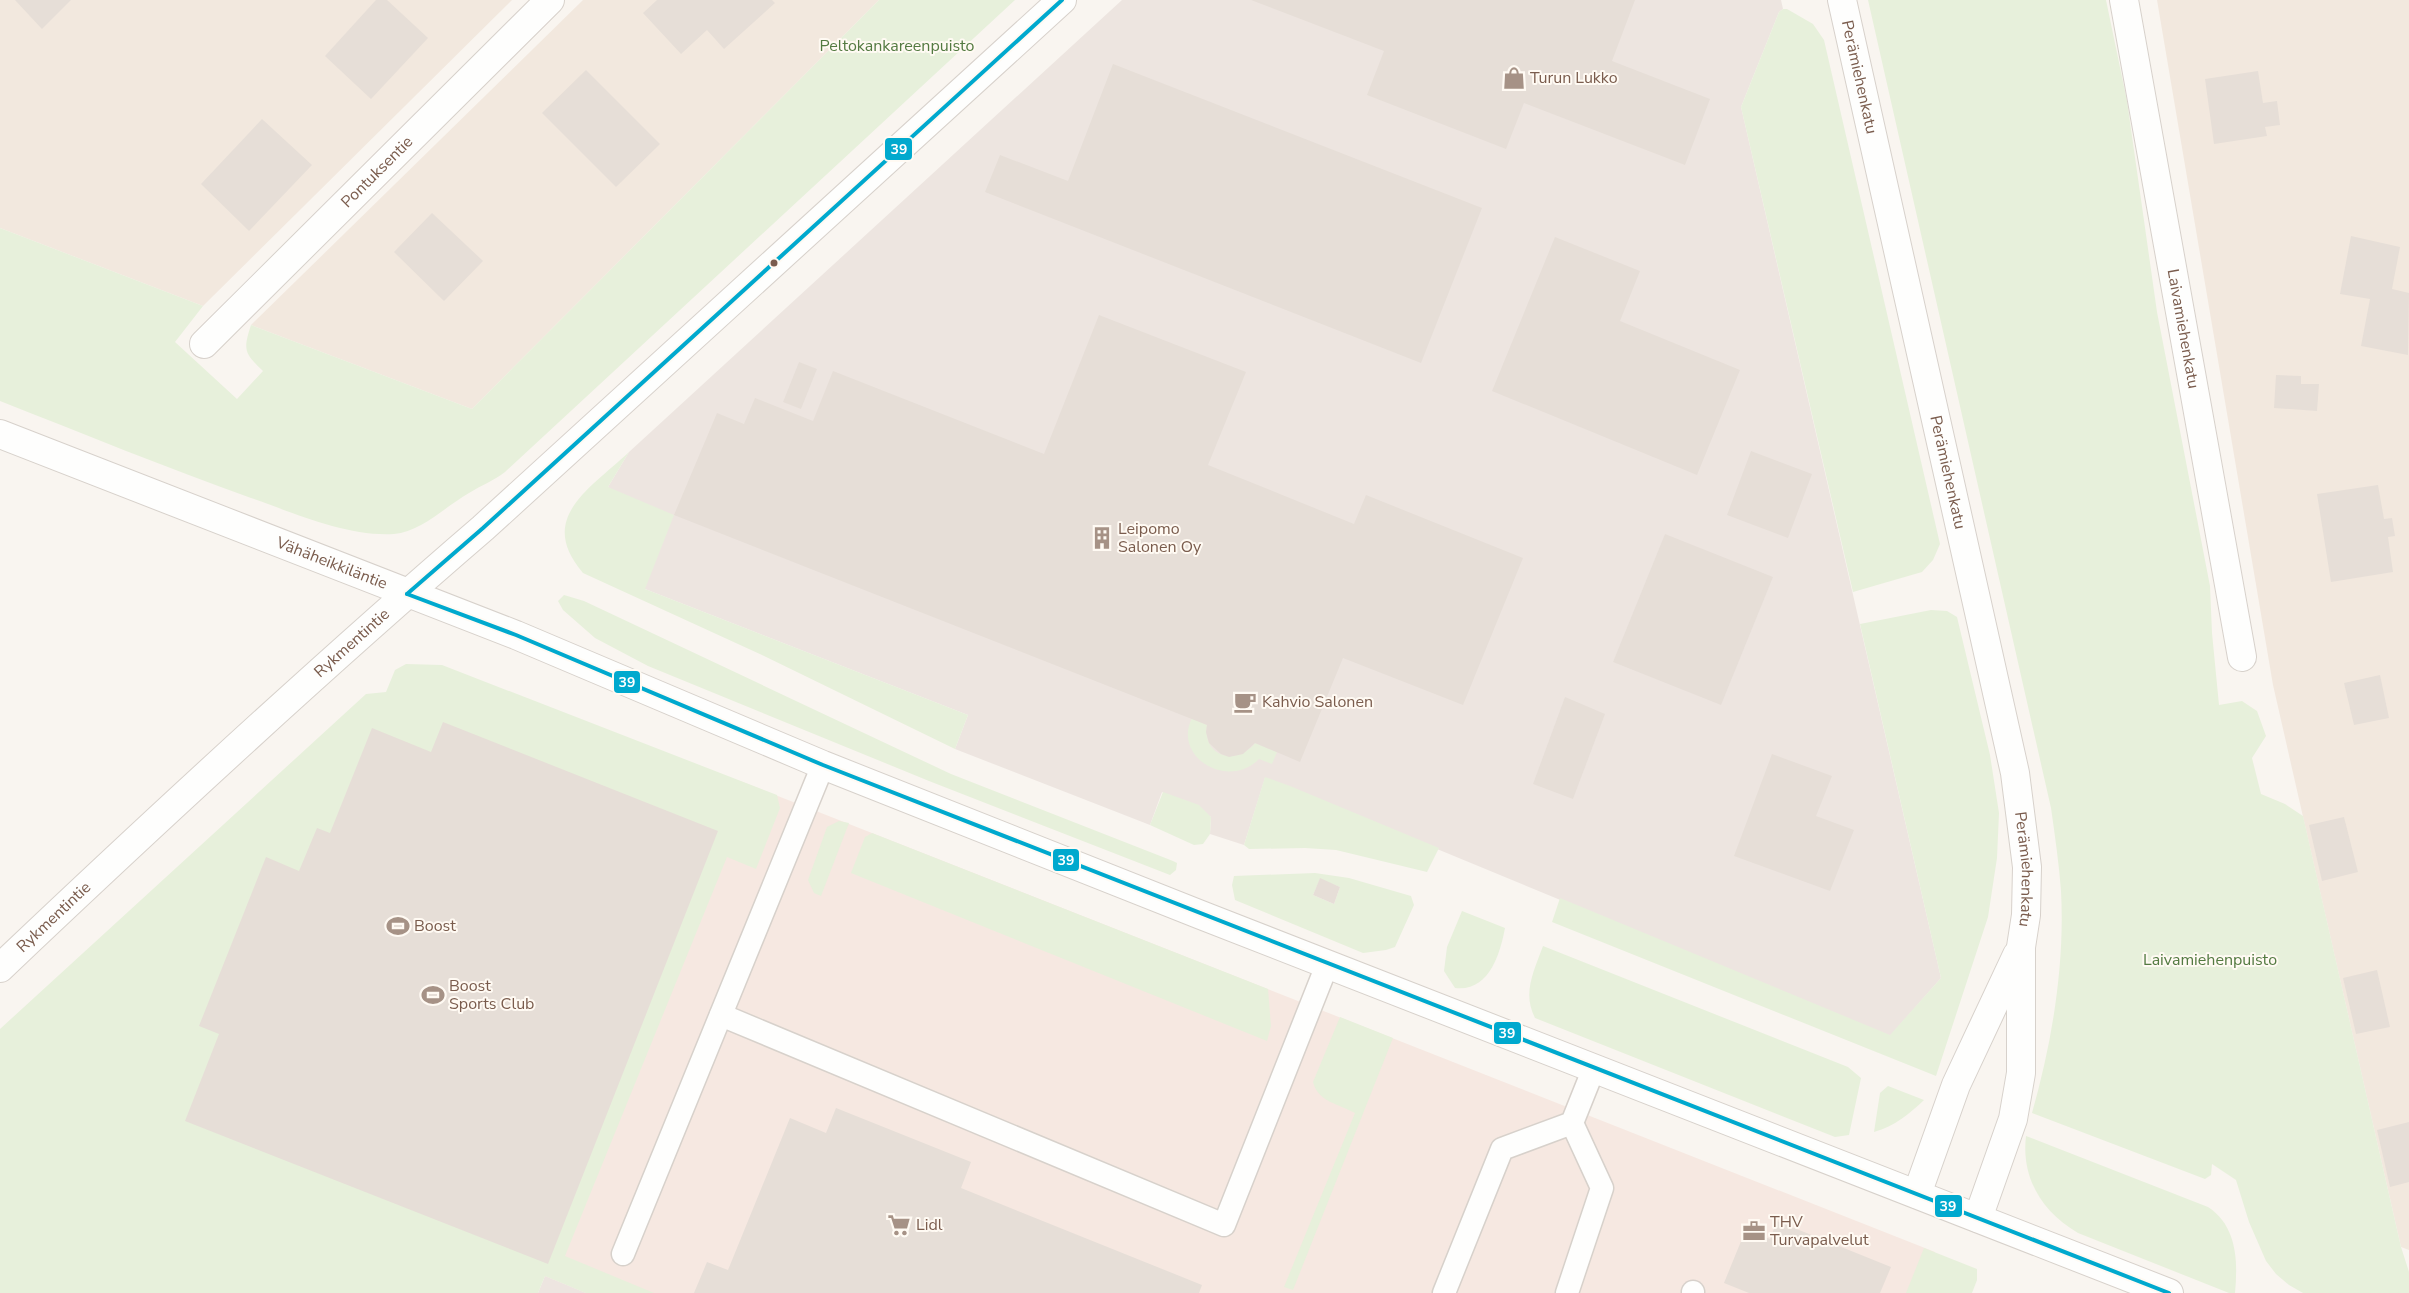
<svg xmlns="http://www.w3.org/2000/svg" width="2409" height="1293" viewBox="0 0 2409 1293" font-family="'Nunito Sans',sans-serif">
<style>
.residential{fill:#f2e8de}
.commercial{fill:#f6e8e1}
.industrial{fill:#ede5e0}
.green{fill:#e7f0db;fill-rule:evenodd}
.building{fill:#e6ded7}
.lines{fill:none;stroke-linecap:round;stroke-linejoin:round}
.service-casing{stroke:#d7d1cb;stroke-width:25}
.minor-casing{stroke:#d7d1cb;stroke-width:30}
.tertiary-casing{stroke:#d7d1cb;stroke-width:30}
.service{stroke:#fefefd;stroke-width:22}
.minor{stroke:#fefefd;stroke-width:28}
.tertiary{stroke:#fefefd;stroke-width:28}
.bus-1-casing{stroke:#fffaf3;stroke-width:8}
.bus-1{stroke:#00a9ce;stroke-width:4}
.bus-dot{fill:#7a5c4d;stroke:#fffaf3;stroke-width:2}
.labels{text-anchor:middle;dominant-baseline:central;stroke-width:4;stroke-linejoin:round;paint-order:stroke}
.park-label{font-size:16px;fill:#537a41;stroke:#fffaf3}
.street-label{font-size:16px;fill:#7a5c4d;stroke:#fffaf3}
.poi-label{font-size:16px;fill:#7a5c4d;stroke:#fffaf3;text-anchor:start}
.line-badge{stroke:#fffaf3;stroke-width:2}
.badge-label{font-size:14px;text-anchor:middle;font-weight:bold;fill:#fff}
</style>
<rect width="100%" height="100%" fill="#f9f5f0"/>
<g class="residential">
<polygon points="0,0 512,0 203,306 0,228"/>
<polygon points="583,0 879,0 472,409 251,325"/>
<polygon points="2157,0 2409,0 2409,1250 2401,1247 2273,685"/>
</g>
<polygon class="commercial" points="740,781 1935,1252 1919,1293 586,1293 545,1276"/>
<g class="industrial">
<polygon points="1122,0 1781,0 1783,9 1779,12 1741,107 1941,978 1890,1036 1265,778 1244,845 1210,834 1211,817 1162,792 1150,825 955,749 968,715 645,589 608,487 629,452"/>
<polygon points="545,1276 586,1293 538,1293"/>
</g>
<g class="green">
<path d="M879 0H1015L505 472C493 481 482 485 469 493 446 506 421 532 394 534 348 537 294 513 251 498 167 468 84 434 0 401V228L203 306 175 342 237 399 263 371C244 353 243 350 251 325L472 409Z"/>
<path d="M1868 0H2106L2127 101 2157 312 2210 586 2212 633 2219 705 2242 701 2257 711 2266 736 2252 758 2261 794 2285 804 2303 816 2401 1247 2409 1272V1293H2303L2289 1285 2276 1274 2266 1261 2249 1222 2236 1180 2212 1164 2211 1175 2205 1179 2032 1113C2052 1042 2065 966 2061 891 2059 864 2055 836 2051 808Z"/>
<polygon points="1783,9 1787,9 1813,24 1824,40 1940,544 1933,560 1922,572 1853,592 1741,107 1779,12"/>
<path d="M629 452 608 487 674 515 645 589 968 715 955 749 762 655 583 573C536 518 590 489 629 452Z"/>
<polygon points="564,595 584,601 951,774 1173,861 1177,863 1176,870 1170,875 929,781 648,666 595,638 563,610 558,601"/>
<polygon points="1931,610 1947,611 1957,617 1990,755 1999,813 1997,858 1988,917 1936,1076 1552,922 1560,898 1890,1035 1941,978 1860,624"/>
<polygon points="406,664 442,665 777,795 780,808 756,869 727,857 565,1256 654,1293 586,1293 545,1276 538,1293 0,1293 0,1029 366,694 386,692 395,670"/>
<path d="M1192 718 1207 725C1202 756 1236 767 1255 743L1277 752 1272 764 1259 759C1229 790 1172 758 1192 718Z"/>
<polygon points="1265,777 1290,786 1439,848 1427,872 1336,850 1305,848 1249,849 1244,845"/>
<polygon points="1163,792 1199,805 1211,817 1210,834 1203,844 1194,845 1150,825"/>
<polygon points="839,821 849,823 821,896 814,893 808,880 827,827"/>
<polygon points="872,833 1268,989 1271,1026 1267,1041 851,873 865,837"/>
<path d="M1315 873 1349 878 1411 896 1414 905 1395 947 1386 950 1363 953 1235 900 1232 885 1234 876ZM1320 879 1340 887 1334 904 1313 895Z"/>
<path d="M1462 911 1505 928C1500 954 1489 992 1455 988L1444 971 1447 947Z"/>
<path d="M1543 946 1848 1067 1861 1078 1849 1135 1835 1137 1535 1018C1522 993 1534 971 1543 946Z"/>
<path d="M1340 1017 1393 1038 1293 1290 1284 1287 1355 1113C1339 1104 1318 1102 1313 1082Z"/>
<path d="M1888 1086 1924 1100C1909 1114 1895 1126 1874 1132L1880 1093Z"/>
<path d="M2026 1136 2208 1207C2237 1226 2238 1261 2235 1293H2229L2078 1233C2042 1212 2021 1178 2026 1136Z"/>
<polygon points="1924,1248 1977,1269 1977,1280 1972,1293 1906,1293"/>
</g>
<g class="building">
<polygon points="15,0 71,0 42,29"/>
<polygon points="376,0 387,0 428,38 371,99 325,56"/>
<polygon points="657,0 772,0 775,3 724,49 707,30 681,54 643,13"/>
<polygon points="1251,0 1635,0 1612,61 1710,99 1685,165 1524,103 1506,149 1367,95 1384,51"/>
<polygon points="1113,64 1482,208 1421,363 985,192 1000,155 1068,181"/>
<polygon points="586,70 660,144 616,187 542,113"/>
<polygon points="2258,71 2263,103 2277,101 2280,125 2265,127 2267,136 2214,144 2205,79"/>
<polygon points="262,119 312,165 249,231 201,184"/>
<polygon points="432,213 483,261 444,301 394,252"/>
<polygon points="2351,236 2400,247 2392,289 2409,293 2408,355 2361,346 2370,299 2340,294"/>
<polygon points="1555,237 1640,271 1620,321 1740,370 1697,475 1492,391"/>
<polygon points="1099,315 1246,372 1208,465 1354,524 1366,495 1523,558 1463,705 1343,658 1300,762 1255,743 1243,754 1229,757 1221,754 1209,743 1206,732 1207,725 674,515 717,413 744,424 755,398 813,421 833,371 1044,454"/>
<polygon points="799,362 817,369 801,409 783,402"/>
<polygon points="2276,375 2301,376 2301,384 2319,384 2317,411 2274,408"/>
<polygon points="1751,451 1812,474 1788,538 1727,515"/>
<polygon points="2378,485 2384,519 2392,518 2395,536 2388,537 2393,572 2331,582 2317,494"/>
<polygon points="1665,534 1773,577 1721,705 1613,662"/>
<polygon points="2380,675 2389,718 2354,725 2344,683"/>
<polygon points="1565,697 1605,714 1573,799 1533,784"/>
<polygon points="443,722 718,831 548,1264 185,1121 219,1034 199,1026 266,857 299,871 317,828 330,833 372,728 431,752"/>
<polygon points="1772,754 1832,776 1816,816 1854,830 1830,891 1734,856"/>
<polygon points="2344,817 2358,872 2322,881 2309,825"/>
<polygon points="1320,878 1340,887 1334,904 1313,895"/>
<polygon points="2377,970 2390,1027 2356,1034 2343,978"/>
<polygon points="836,1108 971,1162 961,1188 1202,1285 1199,1293 694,1293 707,1262 728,1270 790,1118 826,1133"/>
<polygon points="2409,1122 2409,1182 2390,1187 2377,1130"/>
<polygon points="1777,1221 1891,1267 1880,1293 1749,1293 1724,1283 1746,1229 1770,1239"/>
</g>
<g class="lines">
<defs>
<g id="service">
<polyline points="721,1015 1224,1225 1327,965"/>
<polyline points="623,1254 823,765"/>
<polyline points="1444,1293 1502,1149 1572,1123 1594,1068"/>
<polyline points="1567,1293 1602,1188 1572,1123"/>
<polyline points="1693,1293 1693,1292"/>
</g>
<g id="minor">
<path id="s1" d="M2124 0 2242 657"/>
<path id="s2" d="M204 344 550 0"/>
<path id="s3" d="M0 968C158 818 318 670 483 528L1062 0"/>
</g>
<g id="tertiary">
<path id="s4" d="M1842 0 2015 773 2027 867 2026 915 2021 947V1073L2013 1119 1978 1218"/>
<path id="s5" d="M0 434 516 635 823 765 1201 915 2169 1293"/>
<polyline points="1917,1194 1956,1085 2017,955"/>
</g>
</defs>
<use href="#service" class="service-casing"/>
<use href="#minor" class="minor-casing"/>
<use href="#tertiary" class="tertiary-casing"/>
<use href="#service" class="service"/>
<use href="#minor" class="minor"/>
<use href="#tertiary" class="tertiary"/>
<defs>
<g id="bus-1">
<polyline points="407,594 516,635 823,765 2169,1293"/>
<polyline points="407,594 483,528 1062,0"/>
</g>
</defs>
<use href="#bus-1" class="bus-1-casing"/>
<use href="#bus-1" class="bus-1"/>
</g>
<defs>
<symbol id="shop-bare" viewBox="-9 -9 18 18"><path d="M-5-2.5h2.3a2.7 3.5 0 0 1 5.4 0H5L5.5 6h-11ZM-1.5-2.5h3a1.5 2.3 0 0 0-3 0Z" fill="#a69286" stroke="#fffaf3" stroke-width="2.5" paint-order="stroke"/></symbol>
<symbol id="building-bare" viewBox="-9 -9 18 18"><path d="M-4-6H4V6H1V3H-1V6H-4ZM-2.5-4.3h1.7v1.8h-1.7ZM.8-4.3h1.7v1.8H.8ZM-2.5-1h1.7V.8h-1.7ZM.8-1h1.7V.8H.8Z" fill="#a69286" stroke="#fffaf3" stroke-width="2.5" paint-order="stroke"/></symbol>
<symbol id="cafe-bare" viewBox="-9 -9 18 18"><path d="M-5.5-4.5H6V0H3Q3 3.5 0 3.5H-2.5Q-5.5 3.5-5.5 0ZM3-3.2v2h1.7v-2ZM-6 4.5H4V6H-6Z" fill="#a69286" stroke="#fffaf3" stroke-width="2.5" paint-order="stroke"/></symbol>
<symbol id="stadium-bare" viewBox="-9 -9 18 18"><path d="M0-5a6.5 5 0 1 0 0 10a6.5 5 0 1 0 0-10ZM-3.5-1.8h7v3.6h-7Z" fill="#a69286" stroke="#fffaf3" stroke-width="2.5" paint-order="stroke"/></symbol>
<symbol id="supermarket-bare" viewBox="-9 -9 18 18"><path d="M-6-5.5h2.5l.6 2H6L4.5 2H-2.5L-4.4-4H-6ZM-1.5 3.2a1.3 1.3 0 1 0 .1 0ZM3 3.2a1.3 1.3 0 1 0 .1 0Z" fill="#a69286" stroke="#fffaf3" stroke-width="2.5" paint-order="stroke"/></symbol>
<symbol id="office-bare" viewBox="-9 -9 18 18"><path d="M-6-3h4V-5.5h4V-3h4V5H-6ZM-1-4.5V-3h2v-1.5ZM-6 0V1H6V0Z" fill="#a69286" stroke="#fffaf3" stroke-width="2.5" paint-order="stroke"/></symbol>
</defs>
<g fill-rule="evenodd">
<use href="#shop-bare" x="1498" y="62" width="32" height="32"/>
<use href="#building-bare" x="1086" y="522" width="32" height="32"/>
<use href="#cafe-bare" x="1229" y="686" width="32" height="32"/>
<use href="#stadium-bare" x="382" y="910" width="32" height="32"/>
<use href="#stadium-bare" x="417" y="979" width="32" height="32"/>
<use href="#supermarket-bare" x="883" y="1209" width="32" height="32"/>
<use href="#office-bare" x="1738" y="1215" width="32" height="32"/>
</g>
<circle class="bus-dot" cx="774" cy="263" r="4.5"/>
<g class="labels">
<g class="park-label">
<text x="897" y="46">Peltokankareenpuisto</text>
<text x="2210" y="960">Laivamiehenpuisto</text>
</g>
<g class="street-label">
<text stroke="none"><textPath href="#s4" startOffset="79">Perämiehenkatu</textPath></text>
<text stroke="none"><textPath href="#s2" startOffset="244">Pontuksentie</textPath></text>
<text stroke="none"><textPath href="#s1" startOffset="334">Laivamiehenkatu</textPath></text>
<text stroke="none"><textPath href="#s4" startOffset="484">Perämiehenkatu</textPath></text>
<text stroke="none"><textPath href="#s5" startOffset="356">Vähäheikkiläntie</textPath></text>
<text stroke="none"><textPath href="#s3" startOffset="479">Rykmentintie</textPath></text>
<text stroke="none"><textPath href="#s4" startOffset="889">Perämiehenkatu</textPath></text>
<text stroke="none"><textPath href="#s3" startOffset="74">Rykmentintie</textPath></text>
</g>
<g class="poi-label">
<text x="1530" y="78">Turun Lukko</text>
<text x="1118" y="529">Leipomo<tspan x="1118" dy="18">Salonen Oy</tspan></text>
<text x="1262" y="702">Kahvio Salonen</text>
<text x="414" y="926">Boost</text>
<text x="449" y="986">Boost<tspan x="449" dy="18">Sports Club</tspan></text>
<text x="1770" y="1222">THV<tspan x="1770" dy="18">Turvapalvelut</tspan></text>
<text x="916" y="1225">Lidl</text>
</g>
</g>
<g class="line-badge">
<rect x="884" y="137" width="29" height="24" rx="5" fill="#00a9ce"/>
<rect x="613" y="670" width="28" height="24" rx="5" fill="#00a9ce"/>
<rect x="1052" y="848" width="28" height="24" rx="5" fill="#00a9ce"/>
<rect x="1493" y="1021" width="29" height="24" rx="5" fill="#00a9ce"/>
<rect x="1934" y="1194" width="29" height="24" rx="5" fill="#00a9ce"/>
</g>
<g class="badge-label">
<text x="899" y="154">39</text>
<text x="627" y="687">39</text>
<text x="1066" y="865">39</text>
<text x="1507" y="1038">39</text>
<text x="1948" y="1211">39</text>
</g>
</svg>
